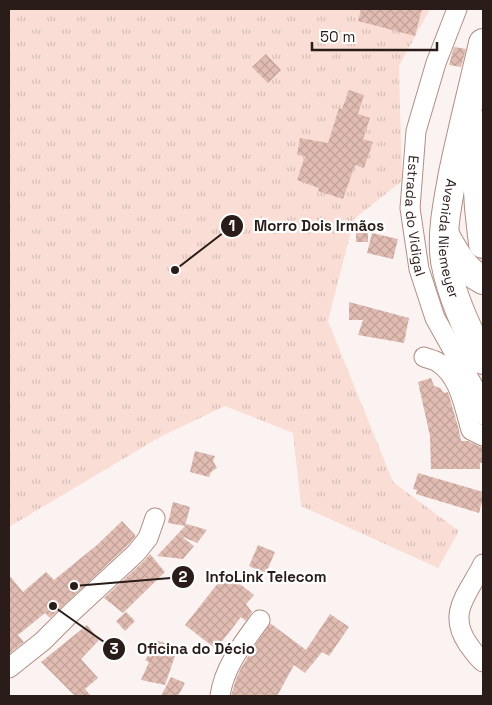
<svg xmlns="http://www.w3.org/2000/svg" width="492" height="705" viewBox="0 0 492 705" font-family="'Space Grotesk',sans-serif">
<style>
.park{fill:url(#park-tufts)}
.building{fill:url(#building-cross-hatch)}
.lines{fill:none;stroke-linecap:round;stroke-linejoin:round}
.minor-casing{stroke:#b18e84;stroke-width:21}
.primary-casing{stroke:#b18e84;stroke-width:30}
.minor{stroke:#fff;stroke-width:19}
.primary{stroke:#fff;stroke-width:28}
.labels{text-anchor:middle;dominant-baseline:central;stroke-width:4.5;stroke-linejoin:round;paint-order:stroke}
.street-label{font-size:14px;fill:#2a1d19;stroke:#fff}
.leader{fill:none;stroke:#2a1d19;stroke-width:2}
.callout-dot{fill:#2a1d19;stroke:#fff;stroke-width:2}
.mark-label{font-size:15px;text-anchor:middle;font-weight:bold;fill:#fff}
.callout-label{font-size:15px;text-anchor:middle;font-weight:bold;fill:#2a1d19;stroke:#fff;stroke-width:4.5;stroke-linejoin:round;paint-order:stroke}
</style>
<defs>
<pattern id="park-tufts" width="24" height="20" patternUnits="userSpaceOnUse" patternTransform="scale(1.25)"><rect width="24" height="20" fill="#faded6"/><path d="M3 7l-1-3M5 7V3M7 7l1-3M15 17l-1-3M17 17v-4M19 17l1-3" fill="none" stroke="#d6beb7"/></pattern>
<pattern id="building-cross-hatch" width="8" height="8" patternUnits="userSpaceOnUse" patternTransform="scale(1.25)"><rect width="8" height="8" fill="#e1bcb2"/><path d="M0 0l8 8M0 8l8-8" fill="none" stroke="#c1a198"/></pattern>
</defs>
<rect width="100%" height="100%" fill="#fbf3f1"/>
<polygon class="park" points="9,9 430,9 399,66 402,181 354,219 328,321 393,482 459,531 438,568 301,506 293,433 225,406 160,437 9,527"/>
<g class="building">
<polygon points="361,9 422,9 415,36 358,21"/>
<polygon points="454,47 466,49 461,67 449,65"/>
<polygon points="266,54 281,70 268,83 252,67"/>
<polygon points="349,90 364,95 358,114 370,118 363,139 373,142 364,168 355,165 343,199 318,191 319,188 297,180 305,156 297,155 300,138 328,143 339,108 342,109"/>
<rect x="356" y="227" width="12" height="15"/>
<polygon points="372,233 398,239 393,259 367,253"/>
<polygon points="349,302 409,318 404,343 358,335 363,320 349,320"/>
<polygon points="431,378 434,386 440,388 444,393 448,392 459,430 461,441 468,441 478,446 483,447 483,463 480,463 480,469 431,469 430,436 418,382"/>
<polygon points="195,451 215,456 213,461 217,468 211,472 209,477 190,472"/>
<polygon points="418,473 483,492 483,498 479,513 416,494 417,490 413,489"/>
<polygon points="173,502 190,507 185,526 168,523"/>
<polygon points="122,521 135,535 135,537 128,545 50,618 45,613 18,635 24,642 9,654 9,575 23,592 46,572 54,580 97,545"/>
<polygon points="187,524 207,530 197,543 181,536 194,546 183,559 157,556"/>
<polygon points="258,545 275,552 266,573 249,566"/>
<polygon points="150,554 165,572 123,613 104,598 144,561"/>
<polygon points="226,573 254,595 246,604 252,612 246,621 241,617 216,649 185,625"/>
<polygon points="126,612 135,621 125,631 116,621"/>
<polygon points="330,614 349,627 329,656 322,652 305,673 294,665 277,696 231,696 236,679 240,670 250,653 270,623 306,650"/>
<polygon points="87,625 99,640 81,659 98,678 85,689 91,696 75,696 41,662"/>
<polygon points="158,641 178,647 165,685 141,680 149,662 145,660"/>
<polygon points="171,677 185,683 178,696 161,696"/>
</g>
<g class="lines">
<defs>
<g id="minor">
<path id="s1" d="M457 9 436 63 416 131 410 208 419 269 435 318 476 391 483 415"/>
<path d="M424 357C429 359 435 360 439 363 460 377 464 407 471 430L483 436"/>
<path d="M483 564C469 593 446 612 468 644 473 651 477 657 483 662"/>
<polyline points="9,668 43,641 71,613 136,553 148,538 155,518"/>
<path d="M220 696C224 667 243 643 260 620"/>
</g>
<g id="primary">
<path id="s2" d="M483 43C473 87 462 130 453 173 448 201 441 232 445 261 451 295 467 329 483 360"/>
<polyline points="474,123 479,208 483,244"/>
<path d="M446 237C456 255 465 271 483 280"/>
</g>
</defs>
<use href="#minor" class="minor-casing"/>
<use href="#primary" class="primary-casing"/>
<use href="#minor" class="minor"/>
<use href="#primary" class="primary"/>
</g>
<g class="labels">
<g class="street-label">
<text stroke="none"><textPath href="#s1" startOffset="214">Estrada do Vidigal</textPath></text>
<text stroke="none"><textPath href="#s2" startOffset="200">Avenida Niemeyer</textPath></text>
</g>
</g>
<path class="leader" d="M175 270L232 226M74 586L183 577M53 606L114 649"/>
<g class="callout-dot">
<circle cx="175" cy="270" r="5"/>
<circle cx="74" cy="586" r="5"/>
<circle cx="53" cy="606" r="5"/>
<circle cx="232" cy="226" r="12"/>
<circle cx="183" cy="577" r="12"/>
<circle cx="114" cy="649" r="12"/>
</g>
<g class="mark-label">
<text x="232" y="231">1</text>
<text x="183" y="582">2</text>
<text x="114" y="654">3</text>
</g>
<g class="callout-label">
<text x="319" y="231">Morro Dois Irmãos</text>
<text x="266" y="582">InfoLink Telecom</text>
<text x="196" y="654">Oficina do Décio</text>
</g>
<rect width="492" height="705" fill="none" stroke="#2a1d19" stroke-width="20"/>
<path d="M312 42v8h125v-8" fill="none" stroke="#2a1d19" stroke-width="2.5"/>
<text x="320" y="42" font-size="15" fill="#2a1d19" stroke="#ffffff" stroke-width="4" paint-order="stroke">50 m</text>
</svg>
